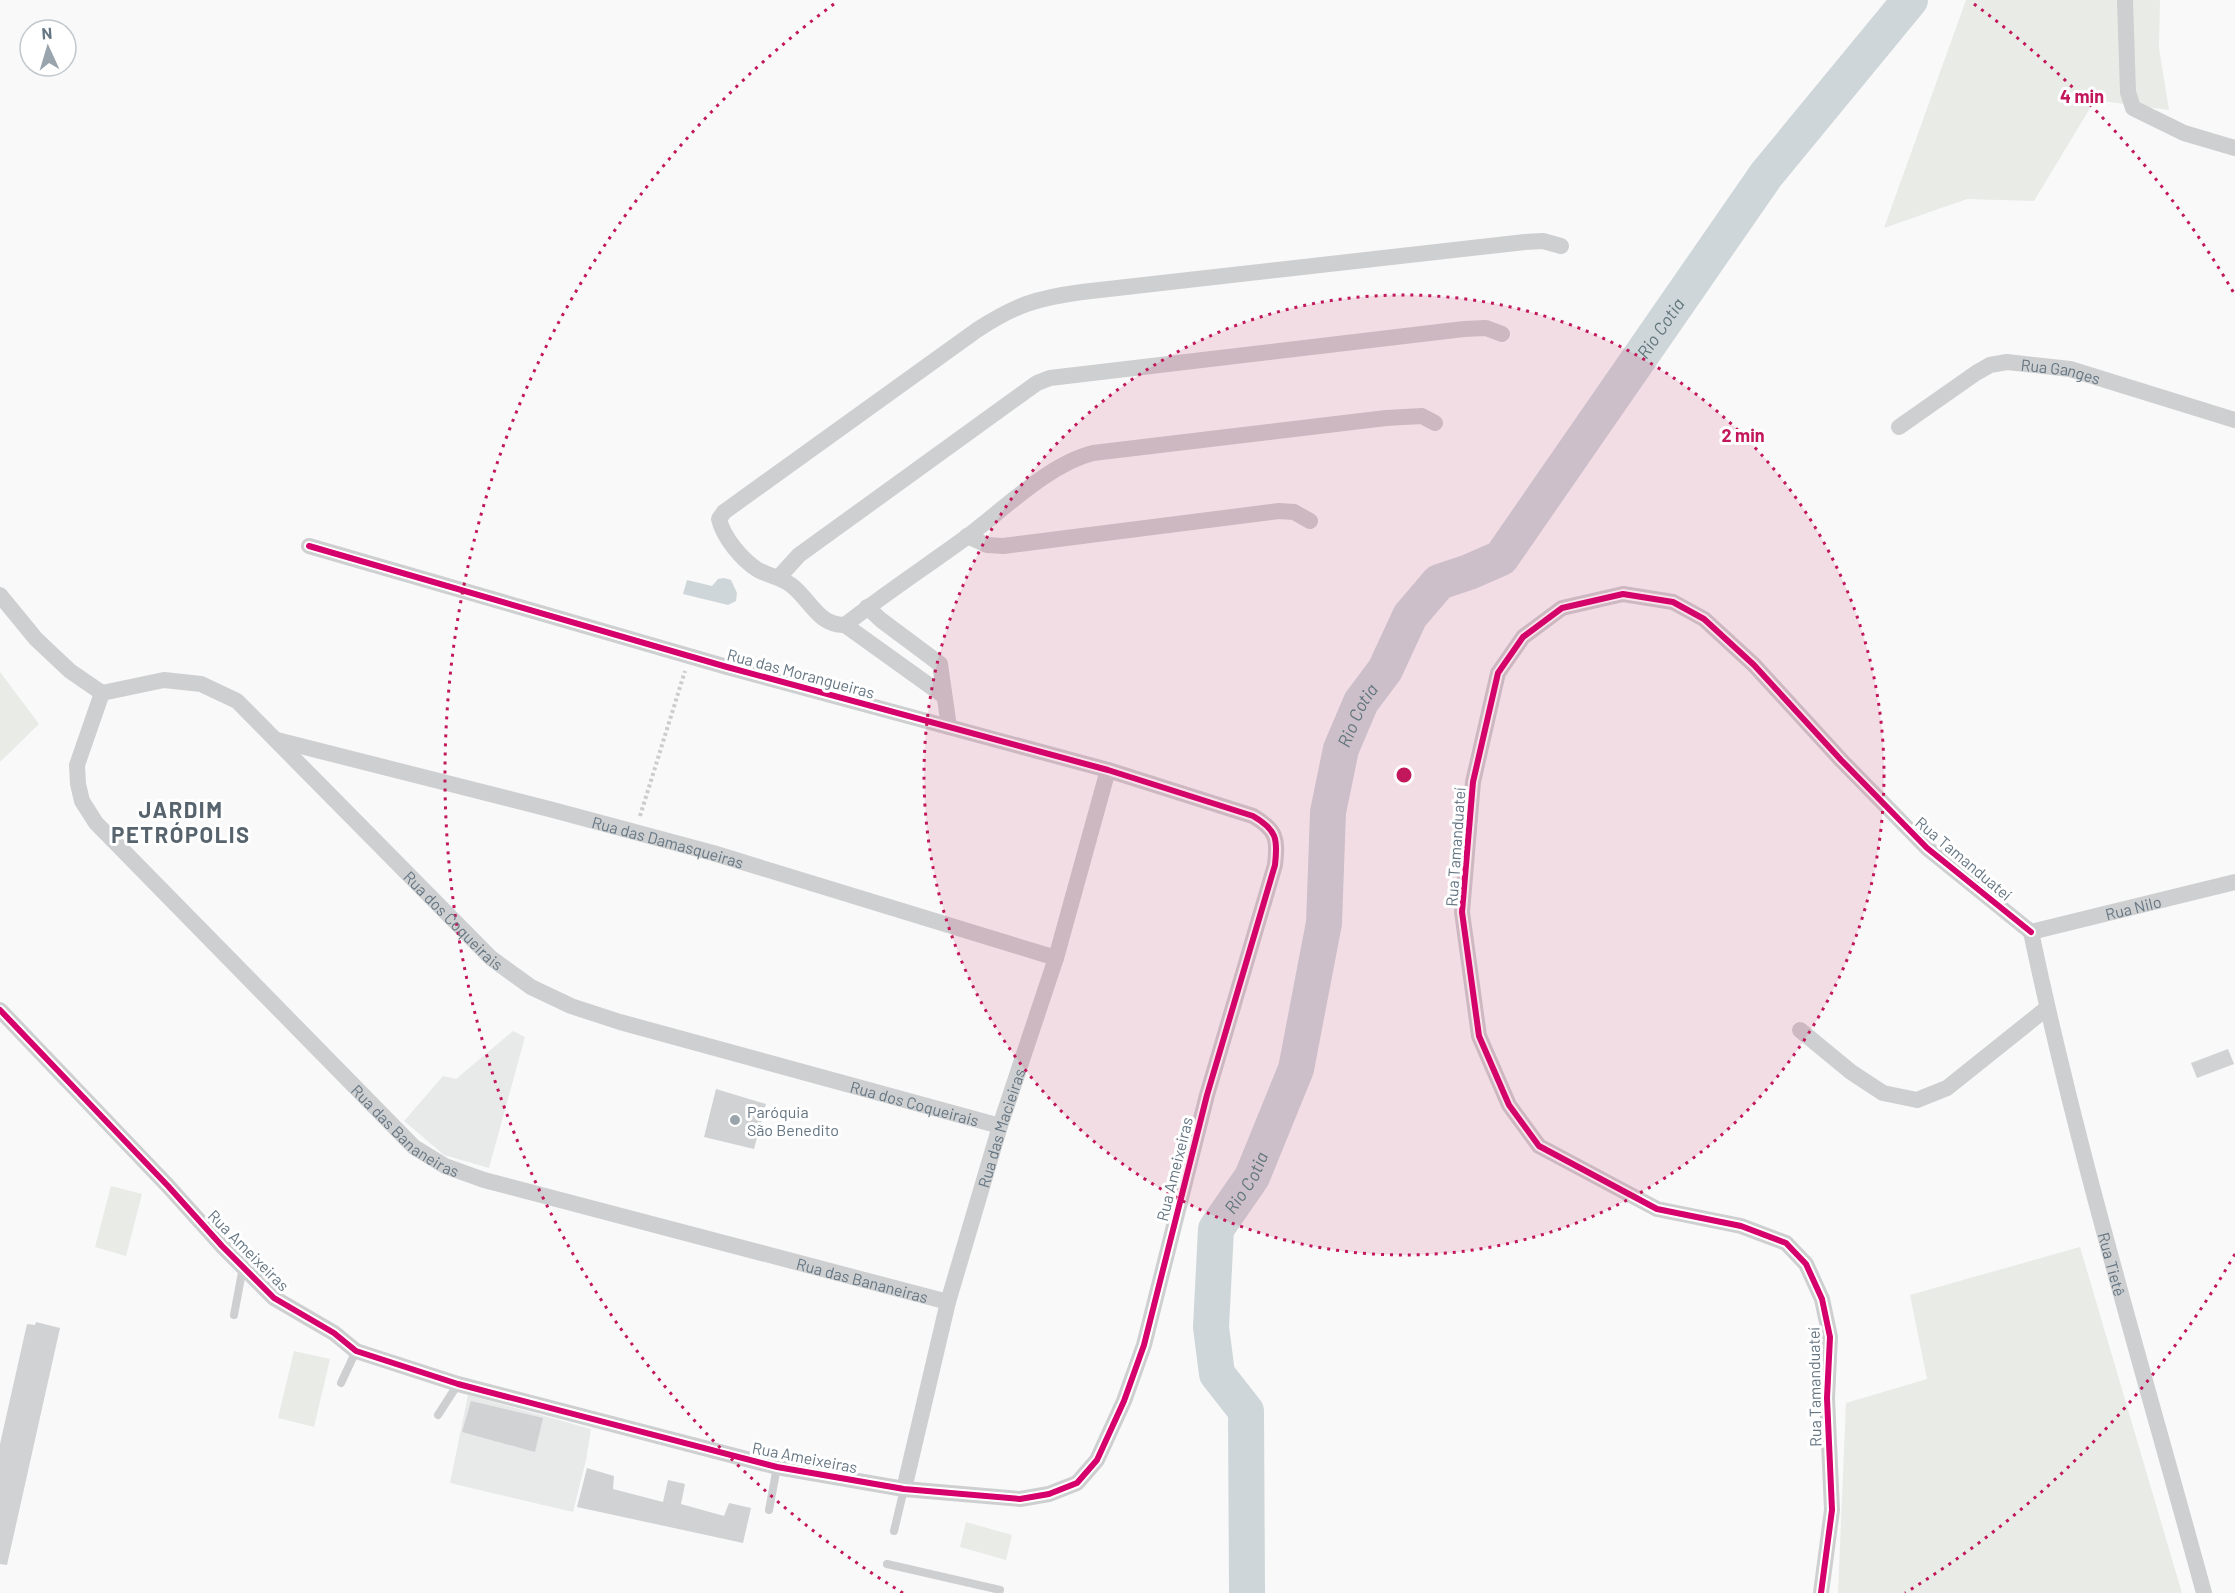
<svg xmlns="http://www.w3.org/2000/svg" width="2235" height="1593" viewBox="0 0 2235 1593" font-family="Barlow,sans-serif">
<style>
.built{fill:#e8e9e9}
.green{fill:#e8ebe6}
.water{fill:#ced6d9}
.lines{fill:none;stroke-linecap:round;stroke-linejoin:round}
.river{stroke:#ced6d9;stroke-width:36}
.building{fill:#d0d2d3}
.path{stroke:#cbcccd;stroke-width:4;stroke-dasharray:3 3;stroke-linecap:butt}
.service{stroke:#cecfd0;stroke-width:8}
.minor{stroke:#cecfd0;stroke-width:16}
.cycleway-casing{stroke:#fff;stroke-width:10}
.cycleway{stroke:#d6006c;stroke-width:6}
.ring{fill:none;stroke:#c2185b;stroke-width:3;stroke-dasharray:3 6}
.poi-dot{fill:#99a4ac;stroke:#fff;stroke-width:2}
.labels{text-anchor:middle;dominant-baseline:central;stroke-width:6;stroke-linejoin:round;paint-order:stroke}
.street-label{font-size:16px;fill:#657683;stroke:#fff}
.poi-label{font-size:16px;fill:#657683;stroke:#fff;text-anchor:start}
.water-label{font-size:18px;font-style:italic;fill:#60757c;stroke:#fff}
.district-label{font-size:22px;font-weight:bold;letter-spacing:1.5px;fill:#57646e;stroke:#fff}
.centre{fill:#c2185b;stroke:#fff;stroke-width:3}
.ring-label{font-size:18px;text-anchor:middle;font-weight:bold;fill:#c2185b;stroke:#fff;stroke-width:6;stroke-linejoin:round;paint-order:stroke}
</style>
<rect width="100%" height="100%" fill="#f9f9f9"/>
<g class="built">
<polygon points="513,1031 525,1037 489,1168 444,1155 404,1121 443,1076 456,1079"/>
<polygon points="468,1395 591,1429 586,1460 573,1512 450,1483"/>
</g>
<g class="green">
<polygon points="1966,0 2160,0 2159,48 2169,110 2095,100 2034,201 1967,199 1884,228"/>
<polygon points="0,672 39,724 0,762"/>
<polygon points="111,1186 142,1194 126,1256 95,1247"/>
<polygon points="2080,1247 2182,1593 1838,1593 1846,1403 1927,1379 1910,1295"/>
<polygon points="294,1351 330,1359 314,1427 278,1418"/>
<polygon points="966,1522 1012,1535 1006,1560 960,1547"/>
</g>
<polygon class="water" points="724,578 731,580 737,593 736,601 728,605 683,594 687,580 712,586 718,579"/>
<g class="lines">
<path class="river" id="s1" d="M1247 1593 1246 1411 1217 1374 1211 1327 1216 1229 1252 1177 1296 1069 1324 923 1328 812 1341 749 1361 702 1385 670 1410 616 1439 582 1469 572 1501 558 1766 175 1910 0"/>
</g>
<g class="building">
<polygon points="2228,1049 2234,1064 2197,1078 2191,1063"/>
<polygon points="716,1089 766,1104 754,1149 704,1137"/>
<polygon points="36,1322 60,1328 7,1565 0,1564 0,1444 27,1324 35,1325"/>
<polygon points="471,1401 543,1418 535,1452 462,1432"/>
<polygon points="587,1468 614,1476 613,1489 663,1502 668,1480 685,1484 681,1504 724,1516 729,1503 751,1508 743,1543 577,1507"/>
</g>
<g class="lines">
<polyline class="path" points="640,816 685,671"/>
<g class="service">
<polyline points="234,1315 243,1267"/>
<polyline points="341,1383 356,1351"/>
<polyline points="438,1415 458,1384"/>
<polyline points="769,1510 777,1467"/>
<polyline points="894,1531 904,1489"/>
<polyline points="887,1564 1000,1590"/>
</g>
<g class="minor">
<polyline points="2125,0 2128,92 2133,108 2184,133 2235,148"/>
<path d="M1435 423 1422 416 1386 418 1093 453C1049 464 1004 509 968 536 927 566 884 594 845 625 818 626 810 599 791 585 781 577 769 576 758 570 742 560 723 537 719 519L724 512 977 330C1015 305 1037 298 1082 292L1525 242 1543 241 1561 246"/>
<path id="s2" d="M1899 427 1976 373 1990 365 2007 362 2070 369 2235 420"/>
<polyline points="967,536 987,545 1003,546 1279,511 1294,512 1310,521"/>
<polyline points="779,577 799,555 1037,383 1050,378 1464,329 1486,328 1502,334"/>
<path id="s3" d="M0 595 36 639 70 671 102 693 164 680 201 684 237 701 491 958 531 987 571 1006 620 1022 1000 1126"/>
<polyline points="867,607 881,620 940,664 949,727"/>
<polyline points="845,625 944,696"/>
<path id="s4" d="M102 693 77 765 78 784 82 801 96 823 414 1147 445 1166 484 1180 948 1302"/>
<path id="s5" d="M277 740 553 810 713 853 1056 958"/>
<path id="s6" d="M2031 932C2078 1155 2144 1373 2204 1593"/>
<path id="s7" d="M2031 932 2235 882"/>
<path d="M0 1010 168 1186 222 1246 274 1298 334 1333 356 1351 458 1384 777 1467 904 1489 1020 1499 1049 1494 1077 1483 1097 1460 1124 1401 1144 1345 1207 1095 1275 865C1278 839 1277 830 1253 816L1108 770 727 667 309 546"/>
<polyline points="1800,1030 1851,1072 1883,1093 1917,1100 1947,1088 2047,1008"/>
<path id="s8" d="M904 1489 948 1302 1000 1126 1056 958 1108 770"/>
<polyline points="1821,1593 1832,1510 1827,1398 1830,1337 1822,1299 1806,1264 1786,1243 1741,1226 1657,1209 1539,1146 1509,1105 1479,1036 1462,912 1473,782 1498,673 1523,637 1562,608 1623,594 1673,602 1704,619 1754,665 1841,760 1927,848 2031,932"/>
</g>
<defs>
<g id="cycleway">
<path d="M0 1010 168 1186 222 1246 274 1298 334 1333 356 1351 458 1384 777 1467 904 1489 1020 1499 1049 1494 1077 1483 1097 1460 1124 1401 1144 1345 1207 1095 1275 865C1278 839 1277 830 1253 816L1108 770 727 667 309 546"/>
<polyline points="1821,1593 1832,1510 1827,1398 1830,1337 1822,1299 1806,1264 1786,1243 1741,1226 1657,1209 1539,1146 1509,1105 1479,1036 1462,912 1473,782 1498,673 1523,637 1562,608 1623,594 1673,602 1704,619 1754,665 1841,760 1927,848 2031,932"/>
</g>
</defs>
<use href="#cycleway" class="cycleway-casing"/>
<use href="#cycleway" class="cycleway"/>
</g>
<circle cx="1404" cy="775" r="480" fill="#c2185b" fill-opacity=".12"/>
<g class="ring">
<circle cx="1404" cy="775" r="480"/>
<path d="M2235 1254A959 959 0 0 1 1905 1593M903 1593A959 959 0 0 1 834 4M1974 4A959 959 0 0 1 2235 295"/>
</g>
<circle class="poi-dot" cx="735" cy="1120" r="6"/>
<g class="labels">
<g class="street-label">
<text stroke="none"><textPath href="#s2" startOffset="182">Rua Ganges</textPath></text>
<text transform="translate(801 673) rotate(15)">Rua das Morangueiras</text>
<text stroke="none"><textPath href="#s5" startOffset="404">Rua das Damasqueiras</textPath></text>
<text transform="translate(1455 847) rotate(-86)">Rua Tamanduateí</text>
<text transform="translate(1964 858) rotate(40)">Rua Tamanduateí</text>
<text stroke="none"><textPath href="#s7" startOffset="105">Rua Nilo</textPath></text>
<text stroke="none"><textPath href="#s3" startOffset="591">Rua dos Coqueirais</textPath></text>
<text stroke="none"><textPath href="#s3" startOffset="1095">Rua dos Coqueirais</textPath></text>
<text stroke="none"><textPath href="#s4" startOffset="576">Rua das Bananeiras</textPath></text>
<text stroke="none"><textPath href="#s8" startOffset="374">Rua das Macieiras</textPath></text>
<text transform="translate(1174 1169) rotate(-76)">Rua Ameixeiras</text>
<text transform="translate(249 1250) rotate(45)">Rua Ameixeiras</text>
<text stroke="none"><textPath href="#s6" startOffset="342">Rua Tietê</textPath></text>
<text stroke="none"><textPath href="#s4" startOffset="1062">Rua das Bananeiras</textPath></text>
<text transform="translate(1814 1387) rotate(-91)">Rua Tamanduateí</text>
<text transform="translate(805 1457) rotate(11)">Rua Ameixeiras</text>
</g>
<g class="poi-label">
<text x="747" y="1111">Paróquia<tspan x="747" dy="18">São Benedito</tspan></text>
</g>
<g class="water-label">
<text stroke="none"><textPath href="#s1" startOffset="1420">Rio Cotia</textPath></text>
<text stroke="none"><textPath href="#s1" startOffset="916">Rio Cotia</textPath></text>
<text stroke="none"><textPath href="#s1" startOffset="430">Rio Cotia</textPath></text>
</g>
<g class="district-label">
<text x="181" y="809">JARDIM<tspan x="181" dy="25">PETRÓPOLIS</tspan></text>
</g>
</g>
<circle cx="1404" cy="775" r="9" class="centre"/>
<g class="ring-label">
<text x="2082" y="103">4 min</text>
<text x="1743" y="442">2 min</text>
</g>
<g transform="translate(48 48) rotate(356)"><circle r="28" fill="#ffffff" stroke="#c1c8cd" stroke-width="1.5"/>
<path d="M0-4.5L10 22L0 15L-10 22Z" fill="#99a4ac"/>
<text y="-9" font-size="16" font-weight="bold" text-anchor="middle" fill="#657683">N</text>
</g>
</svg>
